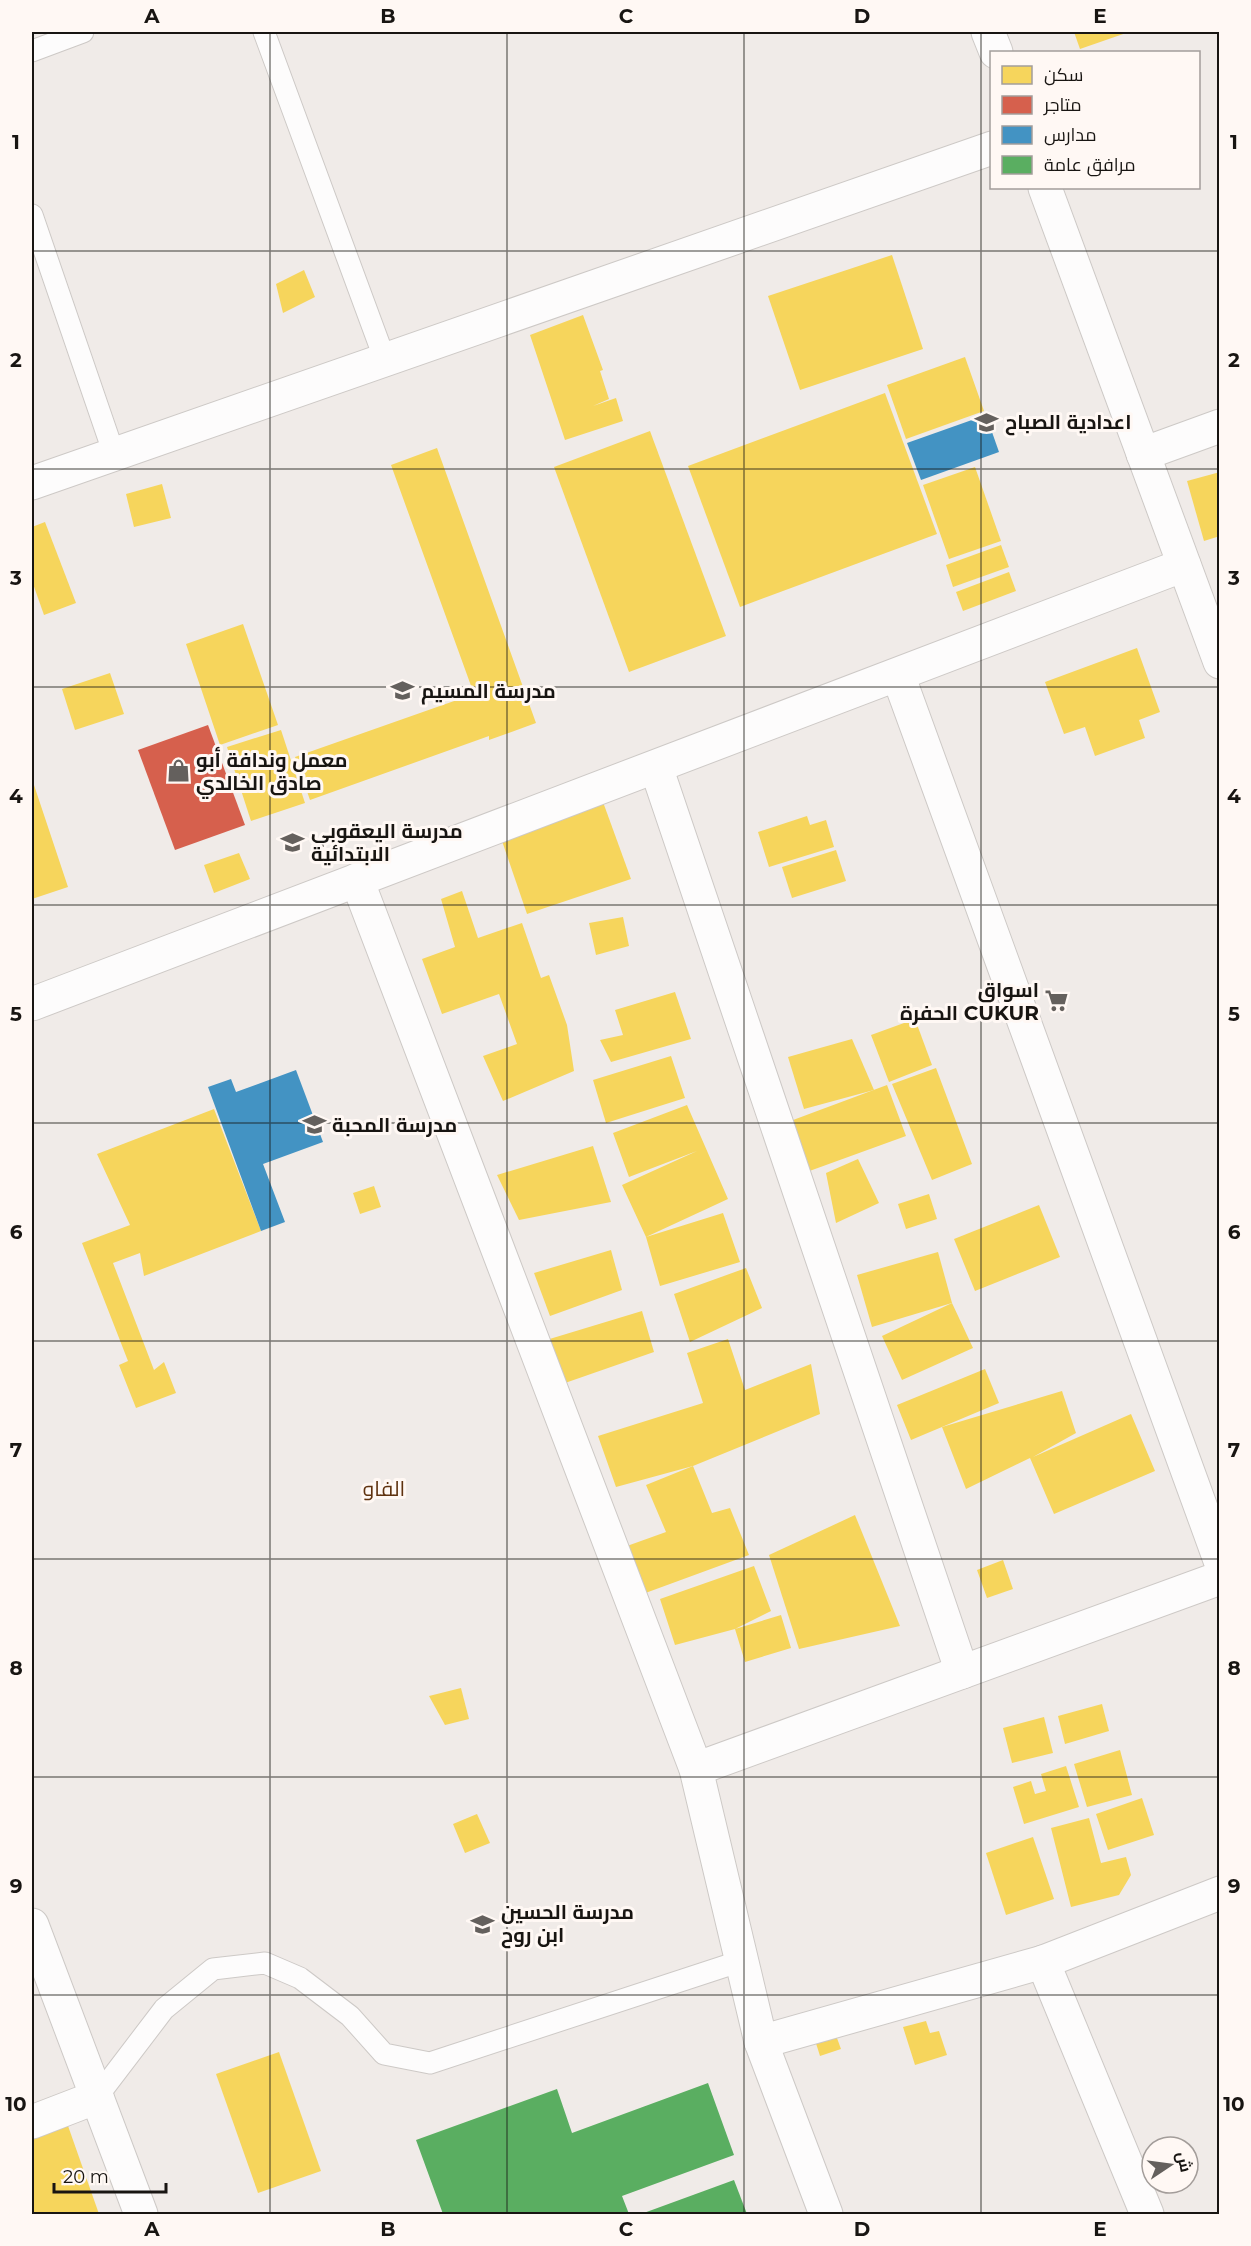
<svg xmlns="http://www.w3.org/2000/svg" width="1251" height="2246" viewBox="0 0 1251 2246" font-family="Montserrat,Cairo,sans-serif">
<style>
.homes{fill:#f6d55c}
.shops{fill:#d6604d}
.schools{fill:#4393c3}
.public{fill:#5aae61}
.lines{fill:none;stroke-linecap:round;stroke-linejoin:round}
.service-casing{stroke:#cdc9c6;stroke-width:23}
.minor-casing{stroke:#cdc9c6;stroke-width:35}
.service{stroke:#fdfcfc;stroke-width:21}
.minor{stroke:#fdfcfc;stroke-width:33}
.grid{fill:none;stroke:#181512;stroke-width:1.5;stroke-opacity:0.55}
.labels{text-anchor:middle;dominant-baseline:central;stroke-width:6;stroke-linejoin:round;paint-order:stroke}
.poi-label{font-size:20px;font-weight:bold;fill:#181512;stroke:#fff8f4;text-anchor:start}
.neighbourhood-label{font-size:21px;fill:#5f320f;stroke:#fff8f4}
.neatline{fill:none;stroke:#181512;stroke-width:2}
.grid-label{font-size:20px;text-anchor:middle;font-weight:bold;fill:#181512}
</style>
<rect width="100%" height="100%" fill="#f0ebe8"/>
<g class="homes">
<polygon points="1074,32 1129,32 1080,49"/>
<polygon points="892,255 923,349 800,390 768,296"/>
<polygon points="304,270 315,297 283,313 276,284"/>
<polygon points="583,315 603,370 600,371 609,399 593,406 616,398 623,421 565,440 530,335"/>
<polygon points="965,357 984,411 906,439 887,385"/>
<polygon points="885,393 937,534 740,607 688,466"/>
<polygon points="650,431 726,636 629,672 554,467"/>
<polygon points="437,448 536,723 489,740 489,736 310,800 295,757 474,694 391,465"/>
<polygon points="975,467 1001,541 949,559 923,485"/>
<polygon points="1220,472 1220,536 1204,541 1187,481"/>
<polygon points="162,484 171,518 134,527 126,494"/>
<polygon points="45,522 76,603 44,615 32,581 32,527"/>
<polygon points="1001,545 1009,567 953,587 946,565"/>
<polygon points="1009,572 1016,591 963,611 956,592"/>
<polygon points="243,624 278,725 220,745 186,644"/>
<polygon points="1137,648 1160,712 1139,720 1145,738 1095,756 1085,727 1064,734 1045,682"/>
<polygon points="110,673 124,714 75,730 62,689"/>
<polygon points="281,730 305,803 251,821 227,747"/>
<polygon points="32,779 68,887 32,899"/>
<polygon points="603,802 631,879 527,914 501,838"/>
<polygon points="807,816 810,825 826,820 834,847 769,867 758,832"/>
<polygon points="836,850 846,881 792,898 782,867"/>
<polygon points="239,853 250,879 214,893 204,865"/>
<polygon points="462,891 478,938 522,923 541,978 549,975 567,1025 574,1071 503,1101 483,1056 517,1044 499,994 442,1014 422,959 455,947 441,899"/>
<polygon points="623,917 629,946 596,955 589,923"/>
<polygon points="675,992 691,1039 611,1062 600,1040 623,1035 615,1010"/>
<polygon points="915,1019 932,1065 889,1082 871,1035"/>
<polygon points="852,1039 874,1090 804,1109 788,1057"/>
<polygon points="671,1056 685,1098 606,1123 593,1080"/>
<polygon points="936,1068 972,1164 932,1180 892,1084"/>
<polygon points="887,1085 906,1136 804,1173 785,1123"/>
<polygon points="687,1105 728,1199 646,1237 723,1213 740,1262 660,1286 646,1237 622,1185 697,1151 629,1177 613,1133"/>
<polygon points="214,1109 261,1231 144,1276 140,1253 113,1263 154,1370 164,1362 176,1393 136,1408 119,1365 128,1361 82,1243 130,1225 97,1154"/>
<polygon points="593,1146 611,1202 519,1220 497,1175"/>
<polygon points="858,1159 879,1203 836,1223 826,1173"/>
<polygon points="374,1186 381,1207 360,1214 353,1193"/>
<polygon points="929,1194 937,1219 906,1229 898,1204"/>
<polygon points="1039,1205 1060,1257 975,1291 954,1239"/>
<polygon points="611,1250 622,1290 550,1316 534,1273"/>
<polygon points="938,1252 952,1303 872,1327 857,1275"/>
<polygon points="746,1268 762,1308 690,1342 674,1294"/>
<polygon points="952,1303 973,1348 902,1380 882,1336"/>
<polygon points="642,1311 654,1352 565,1383 543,1341"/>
<polygon points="728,1339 745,1390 811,1364 820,1414 693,1466 712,1513 730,1508 749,1555 640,1595 627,1546 666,1532 646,1485 693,1466 616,1487 598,1436 703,1403 687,1353"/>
<polygon points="985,1369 999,1403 911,1440 897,1405"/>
<polygon points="1062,1391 1076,1433 1033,1457 1131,1414 1155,1471 1054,1514 1030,1458 966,1489 942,1427"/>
<polygon points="855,1515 900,1626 799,1649 769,1555"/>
<polygon points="1003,1560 1013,1589 987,1598 977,1570"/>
<polygon points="754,1566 771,1611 735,1629 781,1615 791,1648 745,1662 735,1629 675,1645 660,1599"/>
<polygon points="461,1688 469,1719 445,1725 429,1696"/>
<polygon points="1102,1704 1109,1731 1065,1744 1058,1716"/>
<polygon points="1044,1717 1053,1753 1012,1763 1003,1728"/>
<polygon points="1120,1750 1132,1795 1087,1807 1074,1764"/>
<polygon points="1066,1766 1079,1807 1024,1824 1013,1787 1031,1781 1035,1794 1046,1791 1041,1774"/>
<polygon points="1142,1798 1154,1835 1108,1850 1096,1814"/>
<polygon points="477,1814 490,1843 465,1853 453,1824"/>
<polygon points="1089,1818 1101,1863 1126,1857 1131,1875 1119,1895 1071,1907 1051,1828"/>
<polygon points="1033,1837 1054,1899 1006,1915 986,1853"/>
<polygon points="926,2021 930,2033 939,2031 947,2055 915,2065 903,2027"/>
<polygon points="834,2030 841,2049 820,2056 814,2037"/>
<polygon points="279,2052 321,2171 258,2193 216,2074"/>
<polygon points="67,2123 99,2214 32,2214 32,2135"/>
</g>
<polygon class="shops" points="208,725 245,825 175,850 138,750"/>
<g class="schools">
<polygon points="986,415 999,452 921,480 907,443"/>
<polygon points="296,1070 323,1142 263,1164 285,1222 261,1231 208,1087 231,1079 236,1092"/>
</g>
<g class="public">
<polygon points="708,2083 734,2155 622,2196 629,2214 443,2214 416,2140 557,2089 572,2133"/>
<polygon points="734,2180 747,2214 641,2214"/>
</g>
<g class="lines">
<defs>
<g id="service">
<polyline points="264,32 385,360"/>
<polyline points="32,51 83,32"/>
<polyline points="32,215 114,454"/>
<polyline points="97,2097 164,2009 213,1969 265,1963 300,1978 350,2016 384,2054 430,2063 741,1961"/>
</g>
<g id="minor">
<polyline points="988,32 996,52"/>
<polyline points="1045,188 1220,662"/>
<polyline points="1143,454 1220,426"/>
<polyline points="32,483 992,148"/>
<polyline points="898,675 1220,1560"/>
<polyline points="656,767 962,1672"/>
<polyline points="357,880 696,1769 761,2042 826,2214"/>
<polyline points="32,1004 1184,565"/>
<polyline points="696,1769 1220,1578"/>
<polyline points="32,1925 141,2214"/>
<polyline points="1043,1962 1147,2214"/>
<polyline points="761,2042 1043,1962 1220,1893"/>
<polyline points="32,2122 97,2097"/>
</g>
</defs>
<use href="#service" class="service-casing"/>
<use href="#minor" class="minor-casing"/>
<use href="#service" class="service"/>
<use href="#minor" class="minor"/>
</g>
<path class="grid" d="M270 32V2214M507 32V2214M744 32V2214M981 32V2214M32 251H1220M32 469H1220M32 687H1220M32 905H1220M32 1123H1220M32 1341H1220M32 1559H1220M32 1777H1220M32 1995H1220"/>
<defs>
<symbol id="school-bare" viewBox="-9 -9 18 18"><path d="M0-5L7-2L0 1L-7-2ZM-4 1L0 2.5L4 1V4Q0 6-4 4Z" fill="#64605d" stroke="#fff8f4" stroke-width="2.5" paint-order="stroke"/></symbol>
<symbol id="shop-bare" viewBox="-9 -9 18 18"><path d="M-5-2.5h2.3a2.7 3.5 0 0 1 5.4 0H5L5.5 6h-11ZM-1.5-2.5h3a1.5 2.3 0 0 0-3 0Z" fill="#64605d" stroke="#fff8f4" stroke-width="2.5" paint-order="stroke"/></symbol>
<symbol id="supermarket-bare" viewBox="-9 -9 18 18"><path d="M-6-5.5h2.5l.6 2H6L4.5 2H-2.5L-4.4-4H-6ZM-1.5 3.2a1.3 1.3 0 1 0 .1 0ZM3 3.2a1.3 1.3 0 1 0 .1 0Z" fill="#64605d" stroke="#fff8f4" stroke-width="2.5" paint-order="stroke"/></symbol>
</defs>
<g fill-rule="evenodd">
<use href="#school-bare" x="970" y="406" width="33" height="33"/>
<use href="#school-bare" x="386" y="674" width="33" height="33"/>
<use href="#shop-bare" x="162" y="754" width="33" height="33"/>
<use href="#school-bare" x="276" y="826" width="33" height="33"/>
<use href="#supermarket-bare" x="1040" y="984" width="33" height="33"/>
<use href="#school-bare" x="298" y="1108" width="33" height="33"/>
<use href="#school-bare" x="466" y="1908" width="33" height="33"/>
</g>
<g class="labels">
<g class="poi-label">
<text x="1005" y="422">اعدادية الصباح</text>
<text x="421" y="691">مدرسة المسيم</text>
<text x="196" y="760">معمل وندافة أبو<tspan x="196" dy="23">صادق الخالدي</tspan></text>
<text x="311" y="831">مدرسة اليعقوبي<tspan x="311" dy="23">الابتدائية</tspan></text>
<text x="1039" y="990" text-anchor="end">اسواق<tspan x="1039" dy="23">الحفرة CUKUR</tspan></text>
<text x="332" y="1125">مدرسة المحبة</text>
<text x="501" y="1912">مدرسة الحسين<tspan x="501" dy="23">ابن روح</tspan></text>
</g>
<g class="neighbourhood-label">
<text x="384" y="1488">الفاو</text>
</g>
</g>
<rect width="1251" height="2246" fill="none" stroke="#fff8f4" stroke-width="66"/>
<rect x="990" y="51" width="210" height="138" fill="#fff8f4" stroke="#a39d9a" stroke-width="1.5"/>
<rect x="1002" y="66" width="30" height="18" fill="#f6d55c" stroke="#a39d9a" stroke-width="1.5"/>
<text x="1044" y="81" font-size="18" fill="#181512">سكن</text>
<rect x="1002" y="96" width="30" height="18" fill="#d6604d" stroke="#a39d9a" stroke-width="1.5"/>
<text x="1044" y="111" font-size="18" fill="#181512">متاجر</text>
<rect x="1002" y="126" width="30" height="18" fill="#4393c3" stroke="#a39d9a" stroke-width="1.5"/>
<text x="1044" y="141" font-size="18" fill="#181512">مدارس</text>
<rect x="1002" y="156" width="30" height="18" fill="#5aae61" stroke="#a39d9a" stroke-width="1.5"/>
<text x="1044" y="171" font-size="18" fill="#181512">مرافق عامة</text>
<g transform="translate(1170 2165) rotate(77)"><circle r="28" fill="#fff8f4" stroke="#a39d9a" stroke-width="1.5"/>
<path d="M0-4.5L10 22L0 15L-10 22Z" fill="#64605d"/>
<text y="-9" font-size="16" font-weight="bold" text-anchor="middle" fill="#181512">ش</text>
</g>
<path d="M54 2183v9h112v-9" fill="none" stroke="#181512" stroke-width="3"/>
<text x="63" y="2183" font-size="18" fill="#181512" stroke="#fff8f4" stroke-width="4.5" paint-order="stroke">20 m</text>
<rect x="33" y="33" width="1185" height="2180" class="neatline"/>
<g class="grid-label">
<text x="152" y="23">A</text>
<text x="388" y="23">B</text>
<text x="626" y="23">C</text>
<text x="862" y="23">D</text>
<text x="1100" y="23">E</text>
<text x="16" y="149">1</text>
<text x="1234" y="149">1</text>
<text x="16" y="367">2</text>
<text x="1234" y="367">2</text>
<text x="16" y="585">3</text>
<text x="1234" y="585">3</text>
<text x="16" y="803">4</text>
<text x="1234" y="803">4</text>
<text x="16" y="1021">5</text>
<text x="1234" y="1021">5</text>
<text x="16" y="1239">6</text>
<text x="1234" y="1239">6</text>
<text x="16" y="1457">7</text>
<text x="1234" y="1457">7</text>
<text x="16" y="1675">8</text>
<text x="1234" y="1675">8</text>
<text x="16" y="1893">9</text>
<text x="1234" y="1893">9</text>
<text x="16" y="2111">10</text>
<text x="1234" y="2111">10</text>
<text x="152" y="2236">A</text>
<text x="388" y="2236">B</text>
<text x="626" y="2236">C</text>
<text x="862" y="2236">D</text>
<text x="1100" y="2236">E</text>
</g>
</svg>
